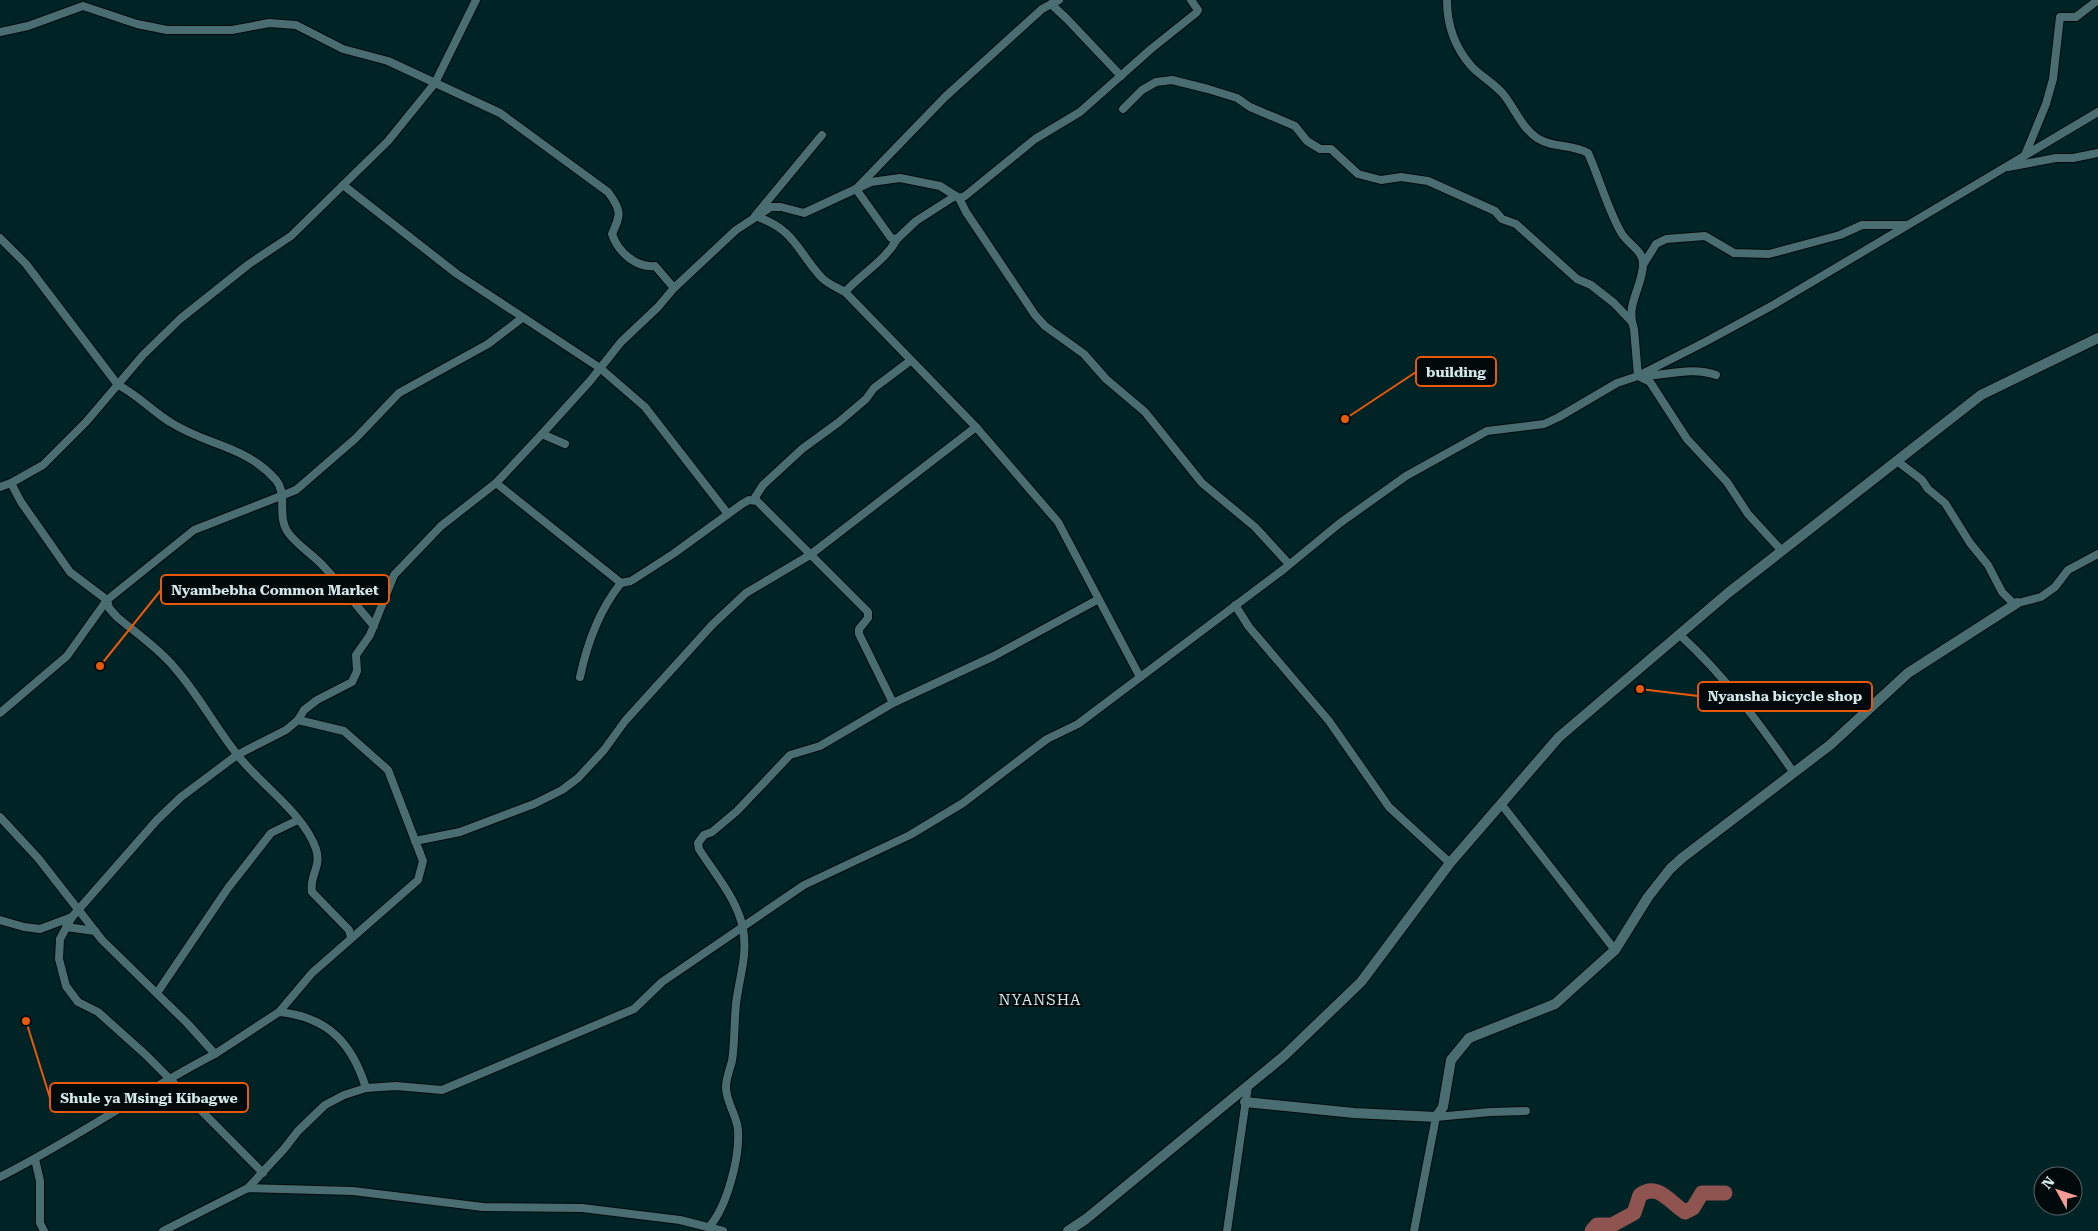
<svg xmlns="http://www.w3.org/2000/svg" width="2098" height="1231" viewBox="0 0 2098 1231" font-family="'Roboto Serif',serif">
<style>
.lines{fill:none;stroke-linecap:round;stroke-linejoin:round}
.river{stroke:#905450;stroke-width:15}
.minor-casing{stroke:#000b0e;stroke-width:10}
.tertiary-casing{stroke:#000b0e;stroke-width:12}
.minor{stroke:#496d70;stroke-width:8}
.tertiary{stroke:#496d70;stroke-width:10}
.labels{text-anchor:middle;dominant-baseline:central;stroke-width:4;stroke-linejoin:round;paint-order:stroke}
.quarter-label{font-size:15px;letter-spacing:1px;fill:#d4e8e9;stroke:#010a0b}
.leader{fill:none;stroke:#e8590c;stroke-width:2}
.callout-dot{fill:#e8590c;stroke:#010a0b;stroke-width:2}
.callout{fill:#010a0b;stroke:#e8590c;stroke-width:2}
.callout-label{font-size:14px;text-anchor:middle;font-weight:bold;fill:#d4e8e9}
</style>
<rect width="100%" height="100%" fill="#002326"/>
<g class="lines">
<path class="river" d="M1592 1231 1597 1225H1612L1634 1213 1640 1195C1658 1182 1670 1203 1685 1212L1693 1208 1702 1193H1725"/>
<defs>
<g id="minor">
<path d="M1447 0C1447 25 1455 48 1472 67 1482 77 1495 84 1504 95 1515 109 1522 128 1537 138 1552 148 1572 144 1588 153 1599 177 1609 213 1622 234 1629 245 1644 251 1643 265 1642 288 1625 305 1634 329L1638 376"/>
<polyline points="1051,4 1067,19 1121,76"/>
<path d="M0 32 28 26 83 6 137 24 167 30H232L269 23 296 25 343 49 388 61 500 113 608 192C622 211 621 214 612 234 618 252 636 268 655 266L674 288 736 230 771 207H781L804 213 871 182 900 178 940 186 959 198 965 196 1035 139 1080 112 1151 49 1196 13 1198 10 1191 0"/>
<polyline points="1123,109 1142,90 1156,82 1172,80 1208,89 1237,98 1250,107 1295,126 1307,141 1320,149 1331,149 1358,174 1381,180 1401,177 1428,181 1495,211 1502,219 1516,224 1577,279 1591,285 1614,303 1631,321"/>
<path d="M822 135 755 216C796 230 796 250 822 278 828 284 838 288 845 292L976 427 1058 522 1140 677"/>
<polyline points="2025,155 2046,104 2053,79 2060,17 2076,17 2098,0"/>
<polyline points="2008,167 2056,158 2073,158 2098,153"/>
<polyline points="343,185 457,274 600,368 645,407 728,514"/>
<polyline points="955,196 916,221 897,239 891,238 856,189 945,97 1042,9 1059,0"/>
<polyline points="959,198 966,212 1035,315 1045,326 1084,354 1106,379 1145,412 1202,483 1255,527 1289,564"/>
<path d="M0 238 26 264 118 385C138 395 152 411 170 422 207 446 245 445 276 480 288 495 277 515 287 531 296 545 314 555 325 568 342 586 357 607 374 626"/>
<polyline points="1643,265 1656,244 1666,239 1705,236 1734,253 1769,254 1840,235 1862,225 1906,225"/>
<path d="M845 292C862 273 885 261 897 239"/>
<polyline points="1638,376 1650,382 1687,439 1727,482 1748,514 1782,551"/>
<path d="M1640 376C1664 376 1692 366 1716 375"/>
<polyline points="565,444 542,434 590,381 621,342 658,307 674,288"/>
<polyline points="1897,461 1922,480 1928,489 1945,503 1970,543 1988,565 2002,592 2014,604 2041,597 2055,587 2068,570 2098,554"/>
<path d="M11 483 21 502 70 572 107 600 109 608 117 617C136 633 158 648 174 667 198 694 214 725 236 753 259 784 303 812 316 849 322 867 309 875 312 892L349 930 351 937"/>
<polyline points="496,483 621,583 631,581 673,554 742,504 749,500 757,501 868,612 868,618 859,629 859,634 893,703"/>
<polyline points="0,487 11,483 43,465 86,422 143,355 180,319 249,264 291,236 388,141 435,83 476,0"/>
<polyline points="754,499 763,485 802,449 839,422 866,399 874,388 910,361"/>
<polyline points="1235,605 1249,627 1329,721 1389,807 1450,863"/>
<path d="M1680 635C1725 676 1759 723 1794 773"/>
<path d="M580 677C587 644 600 609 621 583"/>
<polyline points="0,713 67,656 107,600 194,530 296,490 356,438 399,393 488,344 522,318"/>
<polyline points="1502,805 1615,950"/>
<path d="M0 817 38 858 102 940 187 1023 215 1054 279 1012C328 1017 352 1043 366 1088"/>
<polyline points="415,841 460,832 534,804 562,790 578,778 604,750 625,721 712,625 746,593 810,555 976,427"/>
<polyline points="72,917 60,939 59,959 66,986 78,1002 98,1012 146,1055 263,1173"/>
<polyline points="0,920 24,927 40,929 72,917 157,820 181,797 237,755 286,730 298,720 304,710 317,700 352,682 357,671 356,655 370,635 394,575 441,526 496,483 542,434"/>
<polyline points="66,927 95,931"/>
<polyline points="157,993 228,888 271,833 298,820"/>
<polyline points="279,1012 312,973 418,880 423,861 388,770 344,731 298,720"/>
<polyline points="35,1159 40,1181 40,1223 44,1231"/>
<path d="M0 1177C74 1140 141 1092 215 1054"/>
<polyline points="248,1188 284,1149 298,1131 325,1105 344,1095 366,1088 396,1086 442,1090 634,1009 662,982 804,885 910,835 963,803 1047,739 1078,724 1284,569 1340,523 1406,476 1487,431 1544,424 1559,417 1617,383 1638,376 1705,342 1775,304 2098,112"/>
<path d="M709 1227C727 1207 740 1157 738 1130 737 1115 726 1103 726 1087 726 1078 730 1069 732 1061 735 1042 734 1023 736 1004 739 978 748 955 743 929 738 900 714 873 699 849L698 843 704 835 712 832 737 811 790 755 820 746 893 703 994 656 1097 600"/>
<polyline points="163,1231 248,1188 353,1191 483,1207 582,1208 680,1220 723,1231"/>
<polyline points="1227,1231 1248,1086"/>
<polyline points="1414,1231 1436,1117 1490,1112 1526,1111"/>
</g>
<g id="tertiary">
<polyline points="1245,1102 1354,1113 1436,1117 1443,1107 1451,1060 1469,1038 1555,1004 1615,950 1648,897 1670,869 1682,858 1830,745 1908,673 2017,603"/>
<polyline points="1068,1231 1086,1219 1284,1056 1361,982 1450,863 1559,737 1728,593 1981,395 2098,338"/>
</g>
</defs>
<use href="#minor" class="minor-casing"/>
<use href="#tertiary" class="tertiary-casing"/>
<use href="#minor" class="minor"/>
<use href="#tertiary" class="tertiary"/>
</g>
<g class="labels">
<g class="quarter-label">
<text x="1040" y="1000">NYANSHA</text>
</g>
</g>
<path class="leader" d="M1345 419L1416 372M100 666L161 590M1640 689L1698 696M26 1021L50 1098"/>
<g class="callout-dot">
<circle cx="1345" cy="419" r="5"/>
<circle cx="100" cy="666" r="5"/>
<circle cx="1640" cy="689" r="5"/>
<circle cx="26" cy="1021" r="5"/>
</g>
<g class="callout">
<rect x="1416" y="357" width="80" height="29" rx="5"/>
<rect x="161" y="575" width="228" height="29" rx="5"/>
<rect x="1698" y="682" width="174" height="29" rx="5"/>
<rect x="50" y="1083" width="198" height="29" rx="5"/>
</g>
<g class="callout-label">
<text x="1456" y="377">building</text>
<text x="275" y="595">Nyambebha Common Market</text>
<text x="1785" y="701">Nyansha bicycle shop</text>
<text x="149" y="1103">Shule ya Msingi Kibagwe</text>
</g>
<g transform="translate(2058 1191) rotate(310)"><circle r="24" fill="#010a0b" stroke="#556364"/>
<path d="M0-4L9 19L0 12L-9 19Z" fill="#f59c96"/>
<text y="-8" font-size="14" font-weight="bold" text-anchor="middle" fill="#d4e8e9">N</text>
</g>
</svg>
